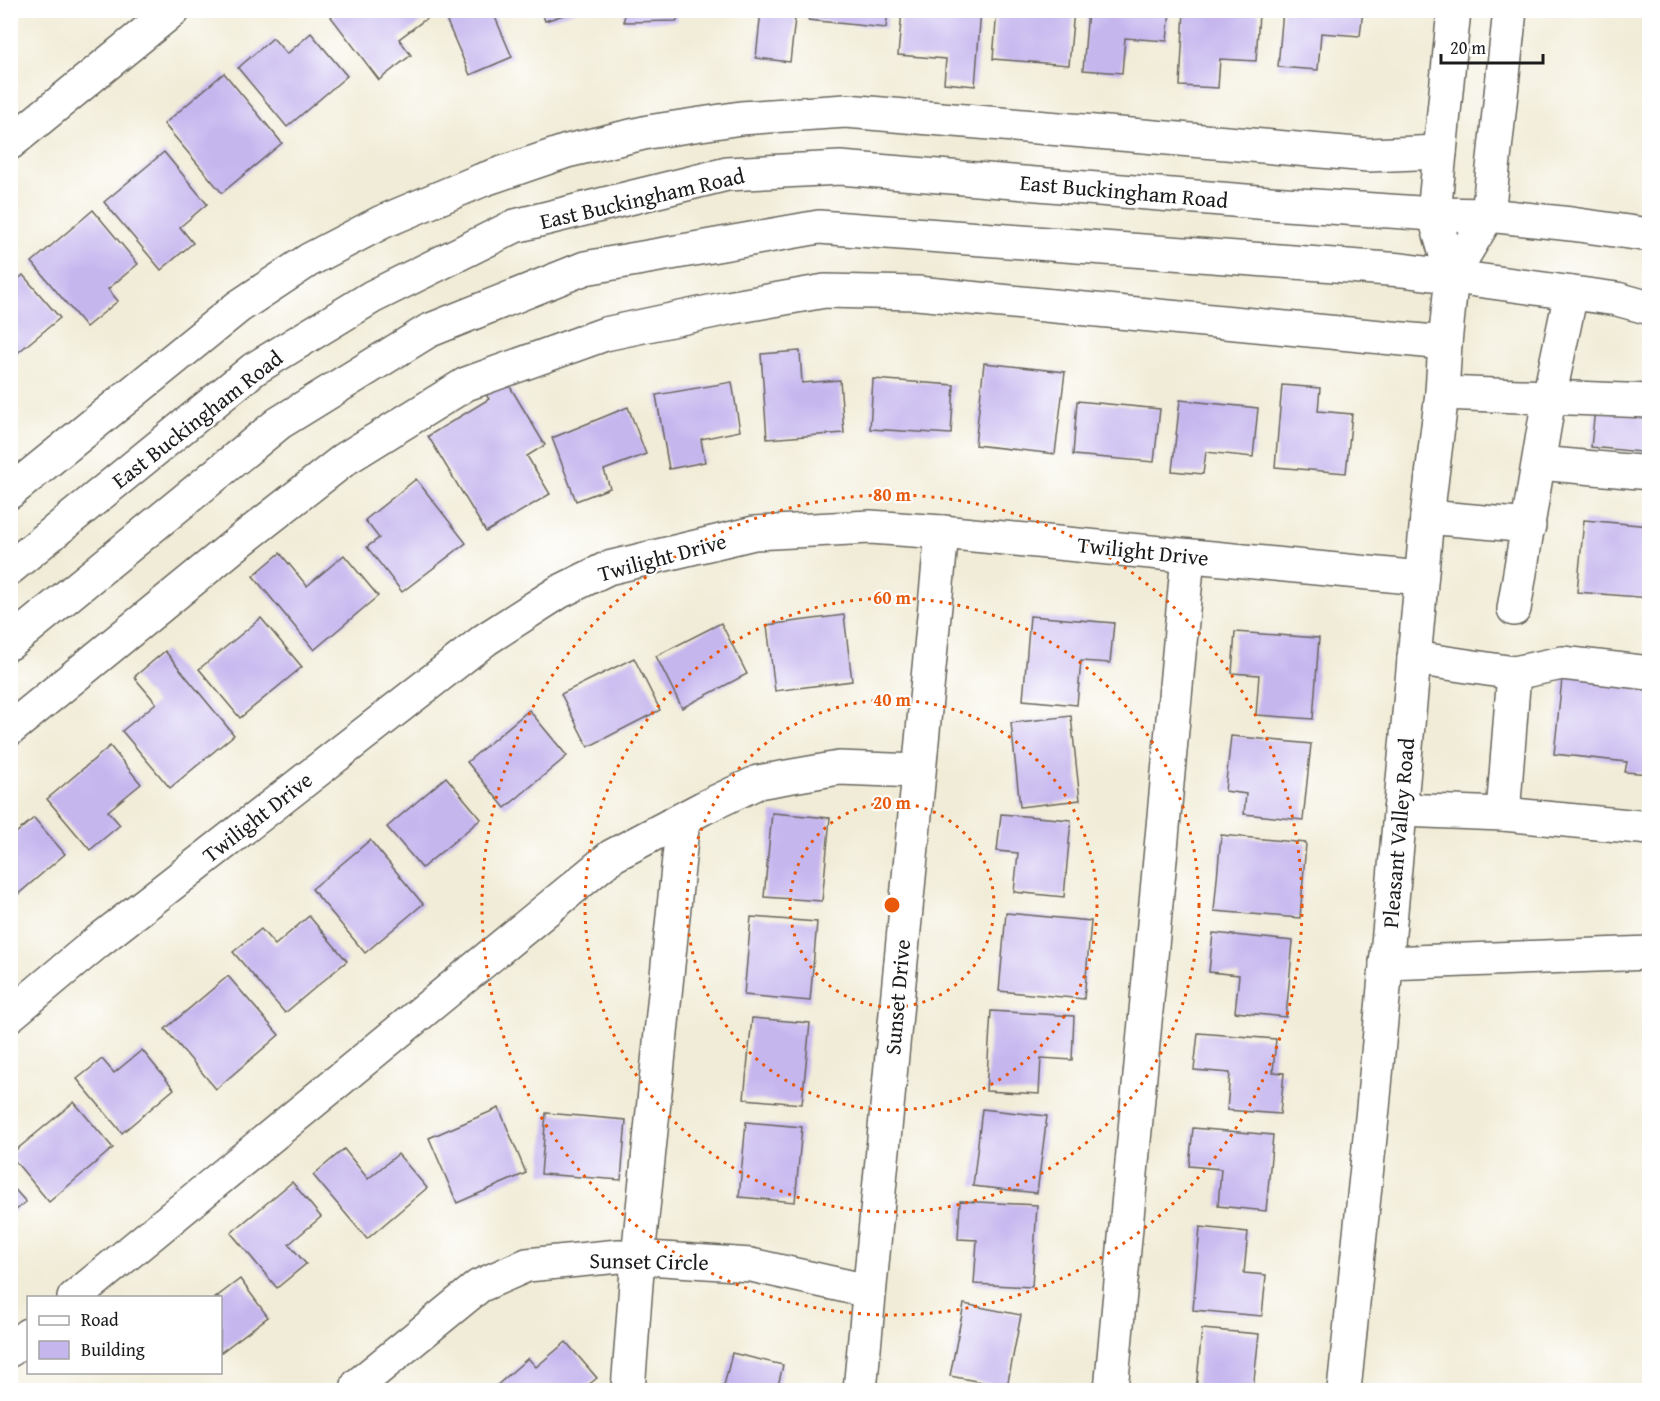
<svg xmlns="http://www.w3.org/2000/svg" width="1660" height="1401" viewBox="0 0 1660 1401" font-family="'Gentium Book Plus',serif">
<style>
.building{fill:#c5b6ee}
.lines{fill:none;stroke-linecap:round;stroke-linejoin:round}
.minor-casing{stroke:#67655d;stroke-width:36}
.major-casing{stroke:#67655d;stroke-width:36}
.minor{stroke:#fff;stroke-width:33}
.major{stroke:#fff;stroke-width:33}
.ring{fill:none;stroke:#e8590c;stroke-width:3;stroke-dasharray:3 6}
.labels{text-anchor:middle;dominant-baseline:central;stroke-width:4.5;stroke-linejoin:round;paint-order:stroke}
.street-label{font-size:22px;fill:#1c1c1c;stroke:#fff}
.centre{fill:#e8590c;stroke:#fff;stroke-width:3}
.ring-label{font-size:18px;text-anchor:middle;font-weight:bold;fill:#e8590c;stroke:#fff;stroke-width:4.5;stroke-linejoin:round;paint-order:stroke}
</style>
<rect width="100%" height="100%" fill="#fff"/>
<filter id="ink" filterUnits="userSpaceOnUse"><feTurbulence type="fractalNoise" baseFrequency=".0167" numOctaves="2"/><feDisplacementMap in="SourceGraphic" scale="12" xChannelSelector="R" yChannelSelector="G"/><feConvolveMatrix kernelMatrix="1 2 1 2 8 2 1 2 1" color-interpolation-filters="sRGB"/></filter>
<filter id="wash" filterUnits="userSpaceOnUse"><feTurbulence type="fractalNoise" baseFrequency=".008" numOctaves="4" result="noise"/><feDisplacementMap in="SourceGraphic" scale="24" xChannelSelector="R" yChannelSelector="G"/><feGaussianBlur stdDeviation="1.35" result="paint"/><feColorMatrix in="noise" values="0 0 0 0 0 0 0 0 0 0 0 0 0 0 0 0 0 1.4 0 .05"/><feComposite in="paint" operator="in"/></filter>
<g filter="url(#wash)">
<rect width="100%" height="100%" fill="#f1ecd7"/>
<g id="blocks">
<g class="building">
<polygon points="340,10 427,10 431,15 399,39 411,55 379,80 331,17"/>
<polygon points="442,10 492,10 512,57 470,75"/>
<polygon points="541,10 576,10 576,11 545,21"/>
<polygon points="624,10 677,10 677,21 624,22"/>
<polygon points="761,10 796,10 790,62 756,58"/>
<polygon points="809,10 888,10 886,28 808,20"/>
<polygon points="922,10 981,10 975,86 944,83 946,59 898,55 902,11 922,13"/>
<polygon points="997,10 1074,10 1069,65 993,59"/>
<polygon points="1088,10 1170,10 1167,41 1125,38 1122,73 1083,70"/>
<polygon points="1184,10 1259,13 1256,61 1220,59 1218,88 1180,86"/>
<polygon points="1283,10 1363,10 1360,36 1321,33 1318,70 1278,67"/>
<polygon points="311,33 347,76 287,127 238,68 273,38 287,54"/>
<polygon points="224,73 282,143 222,193 164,124"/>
<polygon points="164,152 207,204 180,227 193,243 161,270 104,202"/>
<polygon points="93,210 138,264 108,289 118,301 86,327 32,262"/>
<polygon points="23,275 60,318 10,359 10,286"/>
<polygon points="800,351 802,383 840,380 844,433 767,439 761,354"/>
<polygon points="984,363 1065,372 1055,454 975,445"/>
<polygon points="873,379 954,385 951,434 870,429"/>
<polygon points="506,380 545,445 527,456 550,494 486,532 428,436 489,399 485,393"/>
<polygon points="732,382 740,431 701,439 705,462 669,469 656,395"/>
<polygon points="1282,385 1320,388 1318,411 1352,414 1346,473 1275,467"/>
<polygon points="1180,400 1258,408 1253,457 1206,452 1203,474 1172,471"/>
<polygon points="1077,401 1160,409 1154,462 1073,455"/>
<polygon points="628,407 646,454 604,470 610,488 576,501 552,438"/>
<polygon points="1595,409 1650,414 1650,453 1591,447"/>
<polygon points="416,479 466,543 402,592 367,547 379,538 365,520"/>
<polygon points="1584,520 1650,526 1650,598 1577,592"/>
<polygon points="280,553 307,586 344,555 378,596 314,650 253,576"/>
<polygon points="844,615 852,681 775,691 767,625"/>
<polygon points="1030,616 1114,623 1110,663 1081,661 1077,705 1023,700"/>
<polygon points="261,618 302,667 240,718 199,669"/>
<polygon points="721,623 747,674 682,708 656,656"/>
<polygon points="1235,632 1319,638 1313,719 1256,715 1259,675 1232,673"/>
<polygon points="165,651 234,735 170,788 122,731 156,703 134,677"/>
<polygon points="634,658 660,710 588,747 561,694"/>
<polygon points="1563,670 1650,686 1650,774 1625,772 1627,762 1554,754"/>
<polygon points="529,710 567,756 505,808 467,762"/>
<polygon points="1071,716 1080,800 1020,807 1011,723"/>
<polygon points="1231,736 1311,744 1303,820 1244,814 1246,794 1225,791"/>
<polygon points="110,746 141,784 108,811 120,825 90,850 47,799"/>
<polygon points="446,777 481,819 422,868 387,827"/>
<polygon points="772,813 830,818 822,901 764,897"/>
<polygon points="1001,814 1071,820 1064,897 1014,892 1018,853 997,851"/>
<polygon points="34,818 65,854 10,901 10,838"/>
<polygon points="1221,835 1306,843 1300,918 1214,911"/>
<polygon points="370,840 423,904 365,953 312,889"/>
<polygon points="1006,913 1091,921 1084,999 999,991"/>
<polygon points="309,916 347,961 285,1013 233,952 261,929 275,945"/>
<polygon points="751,917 817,922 810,1001 744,995"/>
<polygon points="1213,933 1293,941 1286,1017 1235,1012 1239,975 1209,972"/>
<polygon points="228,976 279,1035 216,1089 165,1029"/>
<polygon points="991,1011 1074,1016 1072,1060 1041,1058 1039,1094 986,1091"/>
<polygon points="752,1018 810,1023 802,1104 744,1099"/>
<polygon points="1198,1033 1276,1039 1273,1072 1284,1073 1280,1114 1227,1110 1230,1073 1194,1070"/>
<polygon points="142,1050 174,1089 122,1133 77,1079 102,1059 114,1073"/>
<polygon points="74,1102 113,1148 49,1202 10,1155"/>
<polygon points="499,1108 526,1173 457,1203 429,1138"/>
<polygon points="982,1109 1047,1116 1037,1193 973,1186"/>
<polygon points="546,1113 626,1120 621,1180 541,1174"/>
<polygon points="746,1122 802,1127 795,1202 739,1197"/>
<polygon points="1193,1128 1273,1135 1266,1211 1218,1206 1221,1169 1189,1166"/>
<polygon points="344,1149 368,1179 398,1154 427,1188 367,1239 313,1175"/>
<polygon points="292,1182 321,1217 289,1244 306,1264 277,1288 231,1233"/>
<polygon points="10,1184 26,1202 10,1215"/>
<polygon points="960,1201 1037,1205 1032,1287 974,1284 977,1240 958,1239"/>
<polygon points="1200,1227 1248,1232 1244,1273 1266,1275 1262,1316 1193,1310"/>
<polygon points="240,1279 268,1317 220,1353 220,1298 215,1298"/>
<polygon points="964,1304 1021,1315 1007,1387 950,1376"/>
<polygon points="1202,1329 1259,1334 1253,1390 1196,1390"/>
<polygon points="566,1342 597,1378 582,1390 498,1390 495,1387 528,1358 536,1367"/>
<polygon points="732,1353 783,1365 777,1390 723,1390"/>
</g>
</g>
</g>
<g filter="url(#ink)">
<use href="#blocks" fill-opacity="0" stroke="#67655d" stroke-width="1.5"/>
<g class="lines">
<defs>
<g id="minor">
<polyline points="10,143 173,10"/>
<polyline points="1442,393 1650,401"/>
<polyline points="1539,463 1650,473"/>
<polyline points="10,492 238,307 309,260 382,222 482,180 567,151 648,132 741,118 846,111 1369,155 1440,152"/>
<polyline points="1427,517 1529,526"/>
<polyline points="1514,609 1549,398 1571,293"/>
<polyline points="1414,658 1514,673 1503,814"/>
<polyline points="1514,673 1562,663 1650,673"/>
<polyline points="10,729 235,545 345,459 466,384 605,334 728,308 825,291 917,293 1445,343"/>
<polyline points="1400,810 1503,814 1650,828"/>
<polyline points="1386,963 1650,953"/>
<polyline points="10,1015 96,943 486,639 559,592 608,568 754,533 870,527 942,532 1421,578"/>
<polyline points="74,1298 612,856 703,808 758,782 839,768 918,771"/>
<polyline points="10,1350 28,1335"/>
<polyline points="358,1385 479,1286 527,1265 619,1256 751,1265 868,1291"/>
<polyline points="628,1390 638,1257 683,819"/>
<polyline points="860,1390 942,532"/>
<polyline points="1111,1390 1188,556"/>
<polyline points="1344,1390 1373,1108 1427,517 1442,393 1445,343 1452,275"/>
</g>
<g id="major">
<polyline points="1452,275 1488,215 1510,10"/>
<polyline points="1452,275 1434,214 1454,10"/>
<polyline points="10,568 254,369 372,297 515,226 727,174 840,168 1270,203 1434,214 1488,215 1571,224 1650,235"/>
<polyline points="10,643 279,423 428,331 585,268 819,227 1402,270 1617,299 1650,308"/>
</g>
</defs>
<use href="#minor" class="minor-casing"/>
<use href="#major" class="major-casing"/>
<use href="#minor" class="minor"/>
<use href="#major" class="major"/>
</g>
</g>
<g class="ring">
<circle cx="892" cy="905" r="102"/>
<circle cx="892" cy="905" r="205"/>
<circle cx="892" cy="905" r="307"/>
<circle cx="892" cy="905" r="410"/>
</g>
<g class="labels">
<g class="street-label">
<text transform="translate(1124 191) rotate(5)">East Buckingham Road</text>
<text transform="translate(642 198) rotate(-13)">East Buckingham Road</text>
<text transform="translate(197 419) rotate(-38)">East Buckingham Road</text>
<text transform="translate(1143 551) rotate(6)">Twilight Drive</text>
<text transform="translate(662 557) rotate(-15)">Twilight Drive</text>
<text transform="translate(257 817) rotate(-38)">Twilight Drive</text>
<text transform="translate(1398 833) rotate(-85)">Pleasant Valley Road</text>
<text transform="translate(897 997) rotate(-85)">Sunset Drive</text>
<text transform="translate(649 1261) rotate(1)">Sunset Circle</text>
</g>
</g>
<circle cx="892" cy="905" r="9" class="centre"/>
<g class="ring-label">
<text x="892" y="501">80 m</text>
<text x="892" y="604">60 m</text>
<text x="892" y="706">40 m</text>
<text x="892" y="809">20 m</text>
</g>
<rect width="1660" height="1401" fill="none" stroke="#fff" stroke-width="36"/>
<rect x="27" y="1296" width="195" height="78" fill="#ffffff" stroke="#a4a4a4" stroke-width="1.5"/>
<rect x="39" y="1316" width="30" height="9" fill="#ffffff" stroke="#a4a4a4" stroke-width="1.5"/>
<text x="81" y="1326" font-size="18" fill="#1c1c1c">Road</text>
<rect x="39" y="1341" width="30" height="18" fill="#c5b6ee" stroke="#a4a4a4" stroke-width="1.5"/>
<text x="81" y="1356" font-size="18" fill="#1c1c1c">Building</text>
<path d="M1441 54v9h102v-9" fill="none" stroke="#1c1c1c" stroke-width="3"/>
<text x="1450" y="54" font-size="18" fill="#1c1c1c" stroke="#ffffff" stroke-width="4.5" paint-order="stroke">20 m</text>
</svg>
